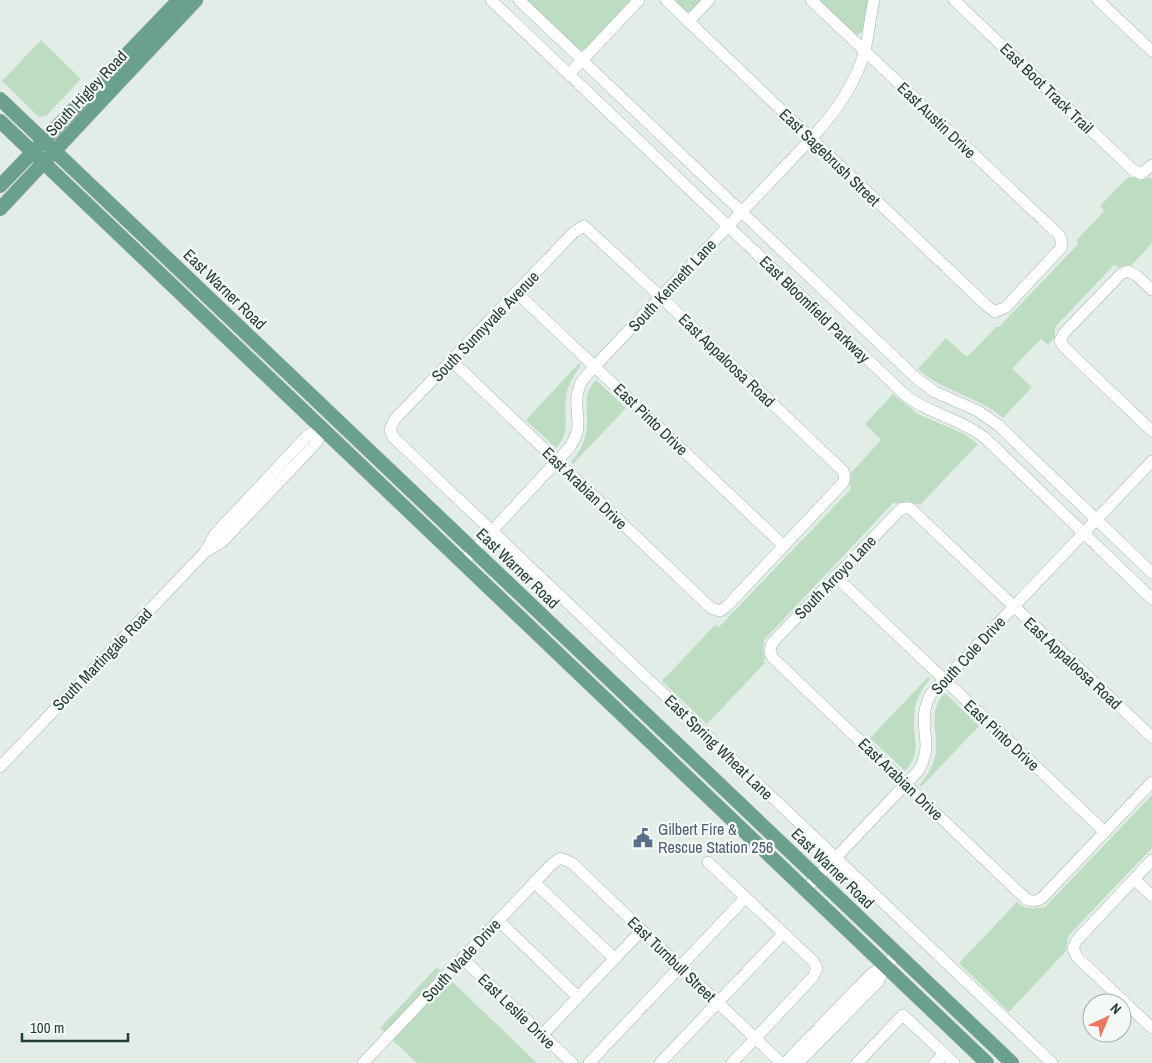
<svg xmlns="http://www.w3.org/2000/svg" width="1152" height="1063" viewBox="0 0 1152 1063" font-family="'Archivo Narrow',sans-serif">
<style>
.green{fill:#bdddc3}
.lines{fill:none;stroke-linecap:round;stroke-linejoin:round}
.minor-casing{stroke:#a6b5ae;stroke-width:12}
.major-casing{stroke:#c2c9c6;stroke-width:15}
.minor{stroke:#fff;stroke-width:11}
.major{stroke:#6aa08d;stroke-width:14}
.labels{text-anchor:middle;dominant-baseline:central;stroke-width:4.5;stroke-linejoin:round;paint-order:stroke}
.street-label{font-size:16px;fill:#243d34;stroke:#f4f9f6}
.service-label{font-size:16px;fill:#4e5e75;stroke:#f4f9f6;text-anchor:start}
</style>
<rect width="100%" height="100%" fill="#e3ede8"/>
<g class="green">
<polygon points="524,0 632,0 586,49 578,51"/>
<path d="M673 0H702L690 12C683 12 678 5 673 0Z"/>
<polygon points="818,0 869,0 862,32 857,35 854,34"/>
<polygon points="41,40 81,79 46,116 39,117 2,81"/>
<path d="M1128 177 1144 179 1150 177 1152 179V243L1131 266 1117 267 1114 265 1055 327V337L1048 345 1041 339 1012 369 1032 387 1003 418C978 396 943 392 918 369L946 338 967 357 996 327H999L1078 244 1077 240 1104 211 1100 206Z"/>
<path d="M579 363 581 365C574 375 567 386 566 398 563 418 572 431 556 448L526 420Z"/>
<path d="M596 380 626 408 573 464 571 462C580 452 586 440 587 426 588 406 582 396 596 380Z"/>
<polygon points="893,394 918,414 964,434 978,444 920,505 907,501 896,504 894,502 764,640 763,651 765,659 763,661 765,663 707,724 662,681 715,625 719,627 850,490 851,473 881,440 865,424"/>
<path d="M928 677 930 679C920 691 914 703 914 719 913 740 922 753 905 771L870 738Z"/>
<path d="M945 693 979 726 921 787 919 785C928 776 935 763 936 750 937 729 928 710 945 693Z"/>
<path d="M1152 795V848L1068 936 1066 951 1009 1012 959 963 1017 902C1025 910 1034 909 1045 907Z"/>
<polygon points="437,967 537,1063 417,1063 380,1028"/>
</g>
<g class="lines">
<defs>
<g id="minor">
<path d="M491 0 903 393C927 414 960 418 985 438L1152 599"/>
<polyline points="519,0 916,378 935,392 978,411 998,425 1152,573"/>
<polyline points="666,0 986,305 995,312 1006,307 1061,248 1062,242 1059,235 811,0"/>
<polyline points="954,0 1133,170 1141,174 1152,165"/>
<polyline points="1098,0 1152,51"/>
<polyline points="688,22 709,0"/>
<polyline points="569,74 639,0"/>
<polyline points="1152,290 1136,275 1128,271 1121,274 1064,333 1060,341 1064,347 1152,431"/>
<polyline points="517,293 784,546"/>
<polyline points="452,361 711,608 720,611 727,606 843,483 845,477 843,471 661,297 584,226 574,232 395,419 390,429 393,437 1052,1063"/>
<polyline points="205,552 222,542 316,443 324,428"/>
<path d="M463 562 570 447C574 440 578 433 578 425 578 411 574 398 580 385 583 378 591 371 595 366L811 139C834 114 856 84 865 50 869 34 870 16 874 0"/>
<polyline points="835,576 1105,832"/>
<path d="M1152 737 910 508H903L899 511 773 642C769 649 769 653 774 659L1026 899C1032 902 1036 902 1042 898L1152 782"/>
<polyline points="0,767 205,552 215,534 307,436 323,428"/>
<polyline points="1152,860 1077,940 1073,948 1077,957 1152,1028"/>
<polyline points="708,862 814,962 817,968 813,977 732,1063"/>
<polyline points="1134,879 1152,896"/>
<polyline points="534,882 615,959"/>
<path d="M806 889 919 770C933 744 921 735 925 710 926 705 928 700 930 695L1152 461"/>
<polyline points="498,920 578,997"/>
<polyline points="462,958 572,1063"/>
<polyline points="542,1035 642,930"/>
<polyline points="363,1063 551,865 560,858 572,863 781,1063"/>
<polyline points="589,1063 745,898"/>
<polyline points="660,1063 783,934"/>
<polyline points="785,1063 871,974 885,966 897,954"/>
<polyline points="798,1063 878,982 885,966"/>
<polyline points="857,1063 903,1015 954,1063"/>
<polyline points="935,1063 944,1054"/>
</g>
<g id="major">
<polyline points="0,99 1012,1063"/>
<polyline points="0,121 987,1063"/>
<polyline points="0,186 179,0"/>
<polyline points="0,209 196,0"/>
</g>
</defs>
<use href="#minor" class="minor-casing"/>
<use href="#major" class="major-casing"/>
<use href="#minor" class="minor"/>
<use href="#major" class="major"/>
</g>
<defs>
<symbol id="civic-bare" viewBox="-9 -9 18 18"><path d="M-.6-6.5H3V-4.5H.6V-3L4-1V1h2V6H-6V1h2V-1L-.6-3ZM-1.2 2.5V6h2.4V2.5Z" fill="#5c6f8a" stroke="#f4f9f6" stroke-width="2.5" paint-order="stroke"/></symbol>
</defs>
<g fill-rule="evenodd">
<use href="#civic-bare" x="629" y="824" width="28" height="28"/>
</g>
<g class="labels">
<g class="street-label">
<text transform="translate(1047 88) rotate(44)">East Boot Track Trail</text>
<text transform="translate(86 93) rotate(-47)">South Higley Road</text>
<text transform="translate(937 120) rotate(44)">East Austin Drive</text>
<text transform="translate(830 157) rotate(44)">East Sagebrush Street</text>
<text transform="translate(672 285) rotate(-47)">South Kenneth Lane</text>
<text transform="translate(225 289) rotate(44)">East Warner Road</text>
<text transform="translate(815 309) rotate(44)">East Bloomfield Parkway</text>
<text transform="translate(485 326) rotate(-46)">South Sunnyvale Avenue</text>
<text transform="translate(727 360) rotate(44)">East Appaloosa Road</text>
<text transform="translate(651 419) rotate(44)">East Pinto Drive</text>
<text transform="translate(585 488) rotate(44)">East Arabian Drive</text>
<text transform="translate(518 568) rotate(44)">East Warner Road</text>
<text transform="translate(835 577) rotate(-46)">South Arroyo Lane</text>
<text transform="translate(968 655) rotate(-47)">South Cole Drive</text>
<text transform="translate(102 659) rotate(-46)">South Martingale Road</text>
<text transform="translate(1073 663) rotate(43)">East Appaloosa Road</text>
<text transform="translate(1002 735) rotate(43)">East Pinto Drive</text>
<text transform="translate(719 747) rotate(44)">East Spring Wheat Lane</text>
<text transform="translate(901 779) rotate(44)">East Arabian Drive</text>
<text transform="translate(833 868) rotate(44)">East Warner Road</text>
<text transform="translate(672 959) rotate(44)">East Turnbull Street</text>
<text transform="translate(461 960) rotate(-47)">South Wade Drive</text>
<text transform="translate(517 1011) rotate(44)">East Leslie Drive</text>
</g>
<g class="service-label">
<text x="658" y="829">Gilbert Fire &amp;<tspan x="658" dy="18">Rescue Station 256</tspan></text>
</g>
</g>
<g transform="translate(1107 1018) rotate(44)"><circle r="24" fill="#f4f9f6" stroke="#a1aea8"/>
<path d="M0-4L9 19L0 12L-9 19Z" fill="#ec7662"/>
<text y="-8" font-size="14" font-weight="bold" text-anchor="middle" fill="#243d34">N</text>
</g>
<path d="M22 1033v8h106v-8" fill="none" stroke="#243d34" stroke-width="2.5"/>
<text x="30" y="1033" font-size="15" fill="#243d34" stroke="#f4f9f6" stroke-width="4" paint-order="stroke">100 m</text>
</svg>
